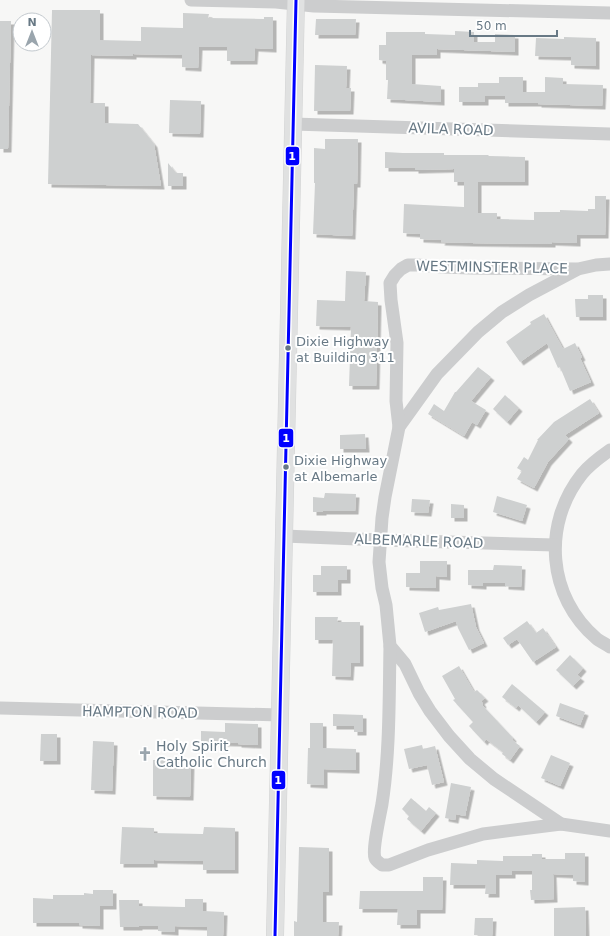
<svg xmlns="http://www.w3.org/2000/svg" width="610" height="936" viewBox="0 0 610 936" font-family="'DejaVu Sans',sans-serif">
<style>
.building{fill:#ced0d0;filter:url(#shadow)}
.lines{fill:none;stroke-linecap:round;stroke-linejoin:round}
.major-casing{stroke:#d3d4d4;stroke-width:18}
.minor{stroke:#cccdce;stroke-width:13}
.major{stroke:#e0e1e1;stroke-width:17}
.bus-1-casing{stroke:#fff;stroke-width:6}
.bus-1{stroke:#00f;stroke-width:3}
.bus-dot{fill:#687985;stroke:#fff;stroke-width:1.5}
.labels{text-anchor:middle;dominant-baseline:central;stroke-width:4;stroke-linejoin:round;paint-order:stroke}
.bus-label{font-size:13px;fill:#687985;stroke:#fff;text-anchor:start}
.street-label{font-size:14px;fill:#687985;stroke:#fff}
.poi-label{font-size:14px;fill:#687985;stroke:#fff;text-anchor:start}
.line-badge{stroke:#fff;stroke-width:1.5}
.badge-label{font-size:11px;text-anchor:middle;font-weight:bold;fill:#fff}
</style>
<defs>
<filter id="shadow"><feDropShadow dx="3.5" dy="3.5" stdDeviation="0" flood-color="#0004"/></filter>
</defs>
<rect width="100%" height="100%" fill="#f7f7f6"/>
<g class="building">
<polygon points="52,10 100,10 100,40 141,41 141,27 183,28 183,13 209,14 208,18 264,19 264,17 273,17 273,49 255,48 254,61 227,61 227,47 199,47 198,68 182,67 182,55 133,54 133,56 91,55 90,103 105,103 105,123 138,124 154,144 161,186 48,184"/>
<polygon points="316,19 356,19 355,35 315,35"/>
<polygon points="0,21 11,21 8,149 0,149"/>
<polygon points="455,31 474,32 474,42 495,42 495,34 515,35 515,52 437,49 437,55 412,55 412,84 441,86 441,102 387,99 388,80 386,80 386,61 379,60 379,45 386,45 386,32 425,32 425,34 455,35"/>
<polygon points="564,37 596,38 596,66 571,65 571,57 535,56 536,38 564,39"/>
<polygon points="315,65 347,66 346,88 351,88 350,111 314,111"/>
<polygon points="499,77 523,77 523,92 545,92 545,77 563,78 563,84 603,85 602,106 538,104 538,103 505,103 505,96 485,96 485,102 459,102 459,87 478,87 478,83 499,83"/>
<polygon points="170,100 201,101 200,134 169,133"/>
<polygon points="325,139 358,139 357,184 354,184 352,236 313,234 315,183 314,183 314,148 325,149"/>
<polygon points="385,152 403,153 444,153 444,155 488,155 489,156 525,157 525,182 478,182 478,213 497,213 497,219 534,220 534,212 560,212 560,210 588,211 588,209 595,209 595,196 606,196 605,235 577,235 577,243 552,242 552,244 471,243 441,242 442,240 420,239 420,234 403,233 404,204 464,207 464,182 454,182 454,169 415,170 415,168 385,168"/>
<polygon points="168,163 176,173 183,173 183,186 168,186"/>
<polygon points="346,271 366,272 364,301 378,302 376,386 349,386 351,327 316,326 317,300 345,301"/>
<polygon points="588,295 603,295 603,317 576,317 575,299 588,299"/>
<polygon points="544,314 563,349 575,343 582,357 580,358 591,382 570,391 560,367 558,368 547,343 520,362 506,342 531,324 530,322"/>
<polygon points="478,367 491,377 471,401 486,410 477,425 472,422 464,436 428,414 434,404 444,411 455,392 456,392"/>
<polygon points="505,395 519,408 507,422 493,409"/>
<polygon points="590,399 599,413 565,435 569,439 548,462 534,488 517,479 522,471 517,468 524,457 528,460 538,440 537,440 554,422"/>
<polygon points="365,434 366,449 340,449 340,435"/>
<polygon points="325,493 356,494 355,511 323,511 323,512 313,512 313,497 324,498"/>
<polygon points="497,496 527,505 522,521 493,512"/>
<polygon points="412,499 430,500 428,513 411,512"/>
<polygon points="451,504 464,505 464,518 451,518"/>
<polygon points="420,561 447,561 447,577 436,576 436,588 406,587 406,573 420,573"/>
<polygon points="494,565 522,566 521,587 505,586 505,583 483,583 483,586 468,585 468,570 493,570"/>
<polygon points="321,566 347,566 347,580 338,580 338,592 313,592 313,575 321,575"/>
<polygon points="471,604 476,627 484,643 469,650 458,628 456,621 425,632 419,613 438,607 439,610"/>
<polygon points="315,617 338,617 337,622 360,622 360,663 351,663 350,677 332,676 333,640 315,640"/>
<polygon points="527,621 536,633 543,628 556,647 533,662 517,639 508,645 503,638"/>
<polygon points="570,655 583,668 577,675 581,678 573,686 556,670"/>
<polygon points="459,666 474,692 477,690 485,698 481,701 483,704 482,705 513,738 512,740 520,746 510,760 502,754 503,752 486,739 484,742 469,726 473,722 453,700 455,699 442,676"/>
<polygon points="512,684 545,712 536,722 518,705 516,708 502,697"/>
<polygon points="560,703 585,712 580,725 556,716"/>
<polygon points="333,714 363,715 363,732 354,732 354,726 333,726"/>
<polygon points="225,723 258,724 258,745 238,744 238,743 201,742 201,731 225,732"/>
<polygon points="310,723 323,723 323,748 356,749 356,770 324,769 324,785 307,784 308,748 310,748"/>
<polygon points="41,734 57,734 57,761 40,761"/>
<polygon points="93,741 114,742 112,791 91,790"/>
<polygon points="422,745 423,749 435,746 444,782 432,785 427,765 409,769 404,749"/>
<polygon points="551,755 570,763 560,786 541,778"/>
<polygon points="153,760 191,760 190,797 153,796"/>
<polygon points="451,783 471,787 465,816 456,814 455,820 445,818"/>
<polygon points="411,798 426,811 429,807 436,813 421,831 407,819 409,816 402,809"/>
<polygon points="122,827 154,828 154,833 203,834 204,827 235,828 235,870 203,870 203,861 154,860 154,864 120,864"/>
<polygon points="299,847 329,848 329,892 323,892 323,922 339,922 338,936 294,936 294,921 297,922"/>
<polygon points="565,853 585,853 585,882 573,881 573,875 553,874 554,899 531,900 530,890 532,890 532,871 512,871 512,875 496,875 496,894 485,894 486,885 450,885 451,863 477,864 477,860 503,861 503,856 532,856 532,854 542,854 542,859 565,859"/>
<polygon points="423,877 443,877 442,910 417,910 417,925 397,925 398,909 359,909 360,891 423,891"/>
<polygon points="93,890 113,890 113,906 100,906 100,926 79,925 79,923 33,923 33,898 53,899 53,895 84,895 84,893 93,894"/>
<polygon points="185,899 203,899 203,911 224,912 223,936 207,936 207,927 175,926 175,932 158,931 158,926 139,926 139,927 120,927 119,900 139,900 139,906 185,907"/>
<polygon points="585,907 586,936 554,936 554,908"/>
<polygon points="475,918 493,918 492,936 474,935"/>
</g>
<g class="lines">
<defs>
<polyline id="major" points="275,936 296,0"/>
</defs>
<use href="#major" class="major-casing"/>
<g class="minor">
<polyline points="191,0 276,2 314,6 610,13"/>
<polyline points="293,124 610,134"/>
<polyline points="610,264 596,265 578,269 529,295 502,312 478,332 437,374 399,427 385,497 382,518 379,562 382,588 386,605 390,646 405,664 419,693 430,711 449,736 470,759 494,779 561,824 610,831"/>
<polyline points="399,427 396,401 397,343 391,300 390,283 395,275 401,269 408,265 417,265 443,267 470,268 576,269"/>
<path d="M610 450C600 457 590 464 582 474 542 524 547 597 597 639 601 642 606 644 610 647"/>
<polyline points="284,536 381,540 555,545"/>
<path d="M390 646C389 698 390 752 382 804 380 815 372 850 375 858 376 861 380 863 382 865H389L428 850 483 834 561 824"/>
<polyline points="0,708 281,715"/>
</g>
<use href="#major" class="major"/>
<defs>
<polyline id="bus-1" points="275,936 296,0"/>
</defs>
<use href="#bus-1" class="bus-1-casing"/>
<use href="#bus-1" class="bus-1"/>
</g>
<defs>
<symbol id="church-bare" viewBox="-9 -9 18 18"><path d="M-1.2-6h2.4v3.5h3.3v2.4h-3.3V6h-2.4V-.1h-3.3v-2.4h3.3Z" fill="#9aa5ad" stroke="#fff" stroke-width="2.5" paint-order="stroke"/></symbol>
</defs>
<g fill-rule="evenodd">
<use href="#church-bare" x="135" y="744" width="20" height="20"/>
</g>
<g class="bus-dot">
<circle cx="288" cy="348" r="3.5"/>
<circle cx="286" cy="467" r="3.5"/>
</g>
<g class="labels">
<g class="bus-label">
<text x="296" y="341">Dixie Highway<tspan x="296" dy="16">at Building 311</tspan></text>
<text x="294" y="460">Dixie Highway<tspan x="294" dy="16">at Albemarle</tspan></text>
</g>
<g class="street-label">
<text transform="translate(451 129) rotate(2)">AVILA ROAD</text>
<text transform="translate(492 267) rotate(1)">WESTMINSTER PLACE</text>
<text transform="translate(419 541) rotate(2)">ALBEMARLE ROAD</text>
<text transform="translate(140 712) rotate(1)">HAMPTON ROAD</text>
</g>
<g class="poi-label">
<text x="156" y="746">Holy Spirit<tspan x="156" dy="16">Catholic Church</tspan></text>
</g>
</g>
<g class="line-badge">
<rect x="285" y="146" width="15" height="20" rx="4" fill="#00f"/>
<rect x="278" y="428" width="16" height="20" rx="4" fill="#00f"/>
<rect x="271" y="770" width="15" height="20" rx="4" fill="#00f"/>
</g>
<g class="badge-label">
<text x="292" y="160">1</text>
<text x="286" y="442">1</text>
<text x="278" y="784">1</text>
</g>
<g transform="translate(32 32)"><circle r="19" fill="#ffffff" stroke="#c3c9ce"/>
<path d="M0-3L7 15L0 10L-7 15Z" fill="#9aa5ad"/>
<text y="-6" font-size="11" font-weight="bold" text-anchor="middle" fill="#687985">N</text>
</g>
<path d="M470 30v6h87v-6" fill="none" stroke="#687985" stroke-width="2"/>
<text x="476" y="30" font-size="12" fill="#687985" stroke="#ffffff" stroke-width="3" paint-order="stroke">50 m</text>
</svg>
